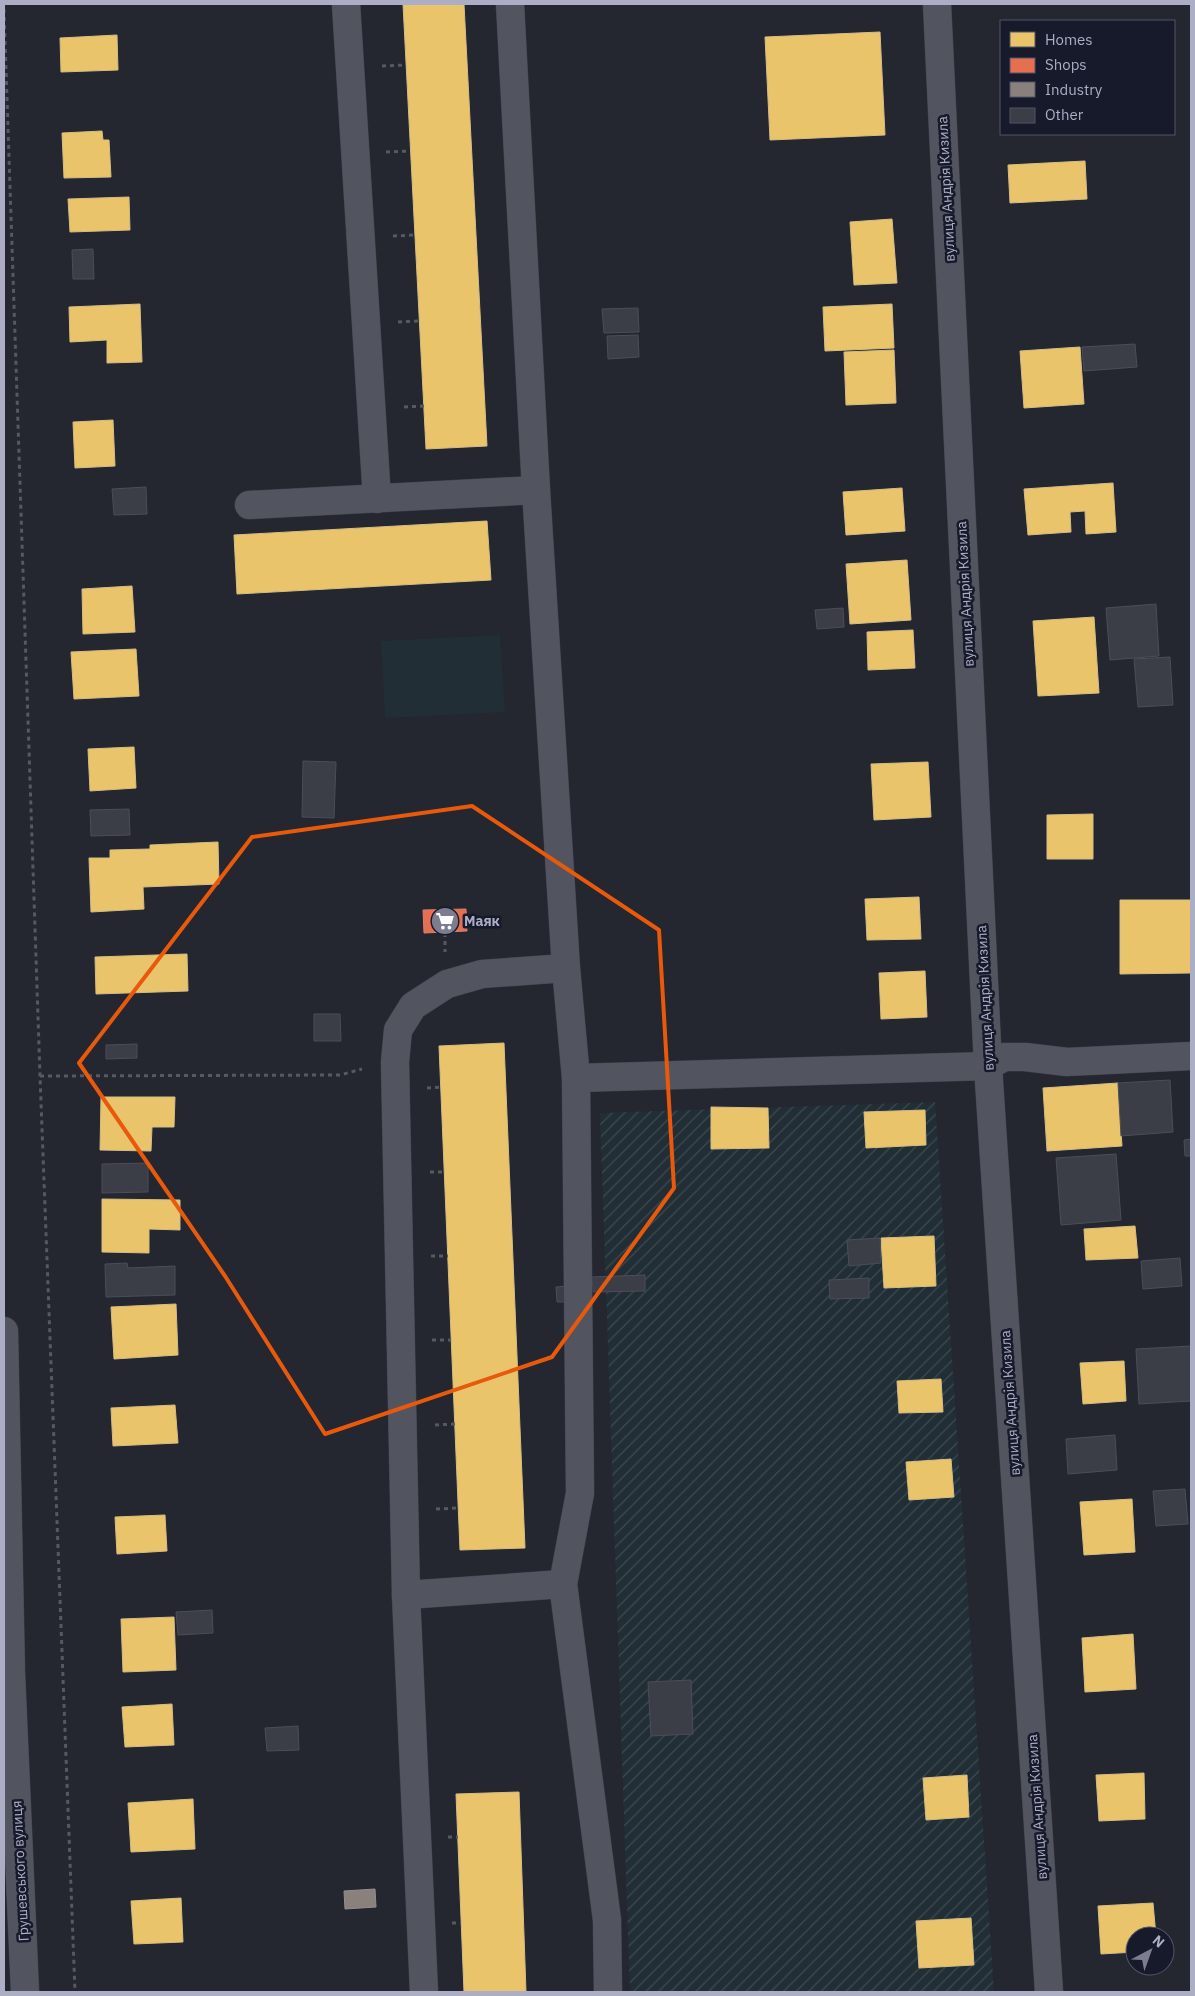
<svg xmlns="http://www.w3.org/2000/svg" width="1195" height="1996" viewBox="0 0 1195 1996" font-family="'IBM Plex Sans',sans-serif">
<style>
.grass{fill:#212e36}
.garden{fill:url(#garden-furrows)}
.homes{fill:#e9c46a;stroke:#d6bd85}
.shops{fill:#e76f51;stroke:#d58274}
.industry{fill:#8a817c;stroke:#948e92}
.building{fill:#3b3d47;stroke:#4b4d59}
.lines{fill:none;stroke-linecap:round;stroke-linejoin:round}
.minor-casing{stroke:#40414a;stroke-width:29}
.path{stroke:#565862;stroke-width:3;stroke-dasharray:4 4;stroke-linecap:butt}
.minor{stroke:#525560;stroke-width:28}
.marked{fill:none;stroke:#e8590c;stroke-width:4;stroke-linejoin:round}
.labels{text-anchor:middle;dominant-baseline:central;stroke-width:5;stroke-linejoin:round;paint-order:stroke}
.street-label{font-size:14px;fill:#abaec4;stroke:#171a2b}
.poi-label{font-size:14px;font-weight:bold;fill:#abaec4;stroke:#171a2b;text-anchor:start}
</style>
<defs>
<pattern id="garden-furrows" width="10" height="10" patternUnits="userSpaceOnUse" patternTransform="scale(1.25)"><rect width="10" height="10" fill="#212e36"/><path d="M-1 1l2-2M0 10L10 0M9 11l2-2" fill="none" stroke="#3f4a51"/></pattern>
</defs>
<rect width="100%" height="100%" fill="#242630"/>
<polygon class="grass" points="500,635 505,712 385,718 381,641"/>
<polygon class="garden" points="935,1102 994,1992 630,1992 600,1113"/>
<g class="homes">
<polygon points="403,4 464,4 487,446 426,449"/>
<polygon points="880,32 885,135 770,140 765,37"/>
<polygon points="117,35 118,70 61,72 60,38"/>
<polygon points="102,131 103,140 109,140 111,177 64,178 62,133"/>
<polygon points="1085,161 1087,199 1010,203 1008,165"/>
<polygon points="129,197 130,230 70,232 68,199"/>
<polygon points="892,219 897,283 854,285 850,222"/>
<polygon points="140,304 142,362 107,363 107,340 70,342 69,307"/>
<polygon points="892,304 894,348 825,351 823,307"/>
<polygon points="1080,347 1084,404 1024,408 1020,351"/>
<polygon points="894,350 896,403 846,405 844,352"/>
<polygon points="113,420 115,466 75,468 73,422"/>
<polygon points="1113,483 1116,532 1086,534 1085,511 1070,512 1071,532 1028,535 1024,489"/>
<polygon points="902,488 905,531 846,535 843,492"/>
<polygon points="487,521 491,580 237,594 234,535"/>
<polygon points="907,560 911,620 850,624 846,564"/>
<polygon points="132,586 135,632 83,634 82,589"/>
<polygon points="1094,617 1099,693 1038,696 1033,621"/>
<polygon points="913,630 915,668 868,670 867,632"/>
<polygon points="136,649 139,696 74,699 71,652"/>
<polygon points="134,747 136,788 90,791 88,749"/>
<polygon points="928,762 931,817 874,820 871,764"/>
<polygon points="1093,814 1093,859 1047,859 1047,815"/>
<polygon points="218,842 219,884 143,887 144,909 91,912 89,858 110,858 110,850 150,849 150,845"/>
<polygon points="919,897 921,939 867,940 865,899"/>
<polygon points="1120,900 1191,900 1191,973 1120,974"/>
<polygon points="187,954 188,991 96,994 95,957"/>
<polygon points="925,971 927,1017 881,1019 879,973"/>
<polygon points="504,1043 525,1548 460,1550 439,1046"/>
<polygon points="1118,1083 1122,1146 1047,1151 1043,1088"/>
<polygon points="101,1097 175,1097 174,1127 152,1127 151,1151 100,1150"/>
<polygon points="711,1107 768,1108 769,1148 711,1149"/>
<polygon points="925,1110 926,1145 866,1148 864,1112"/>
<polygon points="102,1199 180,1200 180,1230 149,1229 149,1253 102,1252"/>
<polygon points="1135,1226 1138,1258 1086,1260 1084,1229"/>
<polygon points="934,1236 936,1286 884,1288 881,1238"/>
<polygon points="176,1304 178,1355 114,1359 111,1307"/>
<polygon points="1124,1361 1126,1401 1083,1404 1080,1363"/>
<polygon points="941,1379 943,1412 899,1413 897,1381"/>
<polygon points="175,1405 178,1443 113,1446 111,1408"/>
<polygon points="951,1459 954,1497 909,1500 906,1462"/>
<polygon points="1132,1499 1135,1552 1084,1555 1080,1502"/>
<polygon points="165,1515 167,1551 117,1554 115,1517"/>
<polygon points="174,1617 176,1670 123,1672 121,1619"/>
<polygon points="1133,1634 1136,1689 1085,1692 1082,1638"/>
<polygon points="172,1704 174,1745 125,1747 122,1707"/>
<polygon points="1144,1773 1145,1819 1099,1821 1096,1775"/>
<polygon points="967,1775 969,1817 926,1820 923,1778"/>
<polygon points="519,1792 526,1992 464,1992 456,1794"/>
<polygon points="193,1799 195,1849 131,1852 128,1803"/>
<polygon points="181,1898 183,1942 134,1944 131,1901"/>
<polygon points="1153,1903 1156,1936 1135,1936 1135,1952 1101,1954 1098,1906"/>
<polygon points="971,1918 974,1965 919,1968 916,1921"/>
</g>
<polygon class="shops" points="466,909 467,931 424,933 423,910"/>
<polygon class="industry" points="375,1889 376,1907 345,1909 344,1891"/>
<g class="building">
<polygon points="93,249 94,279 73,279 72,250"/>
<polygon points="638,308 639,332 604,333 602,309"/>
<polygon points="638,335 639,357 608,359 607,336"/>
<polygon points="1135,344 1137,367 1084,371 1082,347"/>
<polygon points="146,487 147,514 114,515 112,489"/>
<polygon points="1156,604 1159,656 1110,660 1106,608"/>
<polygon points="843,608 844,627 817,629 815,610"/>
<polygon points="1170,657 1173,705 1138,707 1134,659"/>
<polygon points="303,761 336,762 334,818 302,817"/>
<polygon points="129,809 130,835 91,836 90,810"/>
<polygon points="314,1014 340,1014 341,1041 314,1041"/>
<polygon points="137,1044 137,1058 106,1059 106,1045"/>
<polygon points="1170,1080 1173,1132 1121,1136 1118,1083"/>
<polygon points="1191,1139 1191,1156 1185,1156 1184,1140"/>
<polygon points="1116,1154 1121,1220 1061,1225 1056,1158"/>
<polygon points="148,1163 148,1192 102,1193 102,1164"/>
<polygon points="880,1238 881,1263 849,1266 847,1240"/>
<polygon points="1180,1258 1182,1286 1143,1289 1141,1261"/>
<polygon points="127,1263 128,1268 175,1266 175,1295 106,1297 105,1264"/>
<polygon points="645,1275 645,1291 593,1292 592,1277"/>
<polygon points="869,1278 869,1298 830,1299 829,1280"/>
<polygon points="568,1286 569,1302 557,1302 556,1287"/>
<polygon points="1191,1346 1191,1401 1139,1404 1136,1349"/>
<polygon points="1115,1435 1117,1470 1068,1474 1066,1439"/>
<polygon points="1185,1489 1188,1524 1156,1526 1153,1491"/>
<polygon points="212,1610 213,1633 178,1635 176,1612"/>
<polygon points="691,1680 693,1734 651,1736 648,1682"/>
<polygon points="298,1726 299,1750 267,1751 265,1728"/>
</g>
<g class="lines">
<defs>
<g id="minor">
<polyline points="346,4 377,499"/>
<polyline points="510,4 536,490 566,968 576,1078 580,1493 563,1584 607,1920 608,1992"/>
<polyline points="937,4 988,1066 1049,1992"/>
<polyline points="249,505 536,490"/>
<polyline points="576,1078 988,1066 1004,1057 1025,1057 1067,1062 1191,1056"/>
<polyline points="4,1331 11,1673 25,1992"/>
<polyline points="406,1595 563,1584"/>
<polyline points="424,1992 406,1595 395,1062 398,1030 413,1006 447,984 482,974 566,968"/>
</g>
</defs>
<use href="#minor" class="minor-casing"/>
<g class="path">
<polyline points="4,9 40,1076 75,1992"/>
<polyline points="382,66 406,65"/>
<polyline points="386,152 410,151"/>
<polyline points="393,236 415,235"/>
<polyline points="398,322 419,321"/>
<polyline points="404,407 424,406"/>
<polyline points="445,933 445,952"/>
<polyline points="40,1076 340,1075 362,1069"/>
<polyline points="427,1088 441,1087"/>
<polyline points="430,1172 444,1172"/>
<polyline points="431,1256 448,1256"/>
<polyline points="432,1340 451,1340"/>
<polyline points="435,1425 455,1424"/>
<polyline points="436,1509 458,1508"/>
<polyline points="448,1837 458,1837"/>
<polyline points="452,1923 461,1923"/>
</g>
<use href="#minor" class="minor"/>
</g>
<path class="marked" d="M472 806 659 930 674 1188 552 1357 325 1434 225 1276 79 1063 252 837Z"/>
<defs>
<symbol id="supermarket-disc" viewBox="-11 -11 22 22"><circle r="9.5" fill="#7c7e90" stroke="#171a2b"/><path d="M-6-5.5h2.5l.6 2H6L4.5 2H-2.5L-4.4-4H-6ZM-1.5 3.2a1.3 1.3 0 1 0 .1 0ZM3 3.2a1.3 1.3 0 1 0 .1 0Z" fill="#fff"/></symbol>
</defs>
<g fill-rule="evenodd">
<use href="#supermarket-disc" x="429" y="905" width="32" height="32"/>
</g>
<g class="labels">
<g class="street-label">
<text transform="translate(946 189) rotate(-93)">вулиця Андрія Кизила</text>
<text transform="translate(965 594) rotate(-93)">вулиця Андрія Кизила</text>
<text transform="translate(985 998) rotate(-93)">вулиця Андрія Кизила</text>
<text transform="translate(1010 1403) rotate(-94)">вулиця Андрія Кизила</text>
<text transform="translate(1037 1807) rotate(-94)">вулиця Андрія Кизила</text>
<text transform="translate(20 1871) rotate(-93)">Грушевського вулиця</text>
</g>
<g class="poi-label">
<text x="464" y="921">Маяк</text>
</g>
</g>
<rect width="1195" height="1996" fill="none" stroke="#abaec4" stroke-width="10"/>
<rect x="1000" y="20" width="175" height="115" fill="#171a2b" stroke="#525568"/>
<rect x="1010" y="32" width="25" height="15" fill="#e9c46a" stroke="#525568"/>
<text x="1045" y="45" font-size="15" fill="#abaec4">Homes</text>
<rect x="1010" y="58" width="25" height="15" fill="#e76f51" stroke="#525568"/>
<text x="1045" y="70" font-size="15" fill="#abaec4">Shops</text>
<rect x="1010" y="82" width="25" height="15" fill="#8a817c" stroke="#525568"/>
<text x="1045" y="95" font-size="15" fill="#abaec4">Industry</text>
<rect x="1010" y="108" width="25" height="15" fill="#3b3d47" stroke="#525568"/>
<text x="1045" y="120" font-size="15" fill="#abaec4">Other</text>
<g transform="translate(1150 1951) rotate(41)"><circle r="24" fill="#171a2b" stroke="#525568"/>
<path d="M0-4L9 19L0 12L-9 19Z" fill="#7c7e90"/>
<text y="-8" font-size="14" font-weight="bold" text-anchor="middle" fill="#abaec4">N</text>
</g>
</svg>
